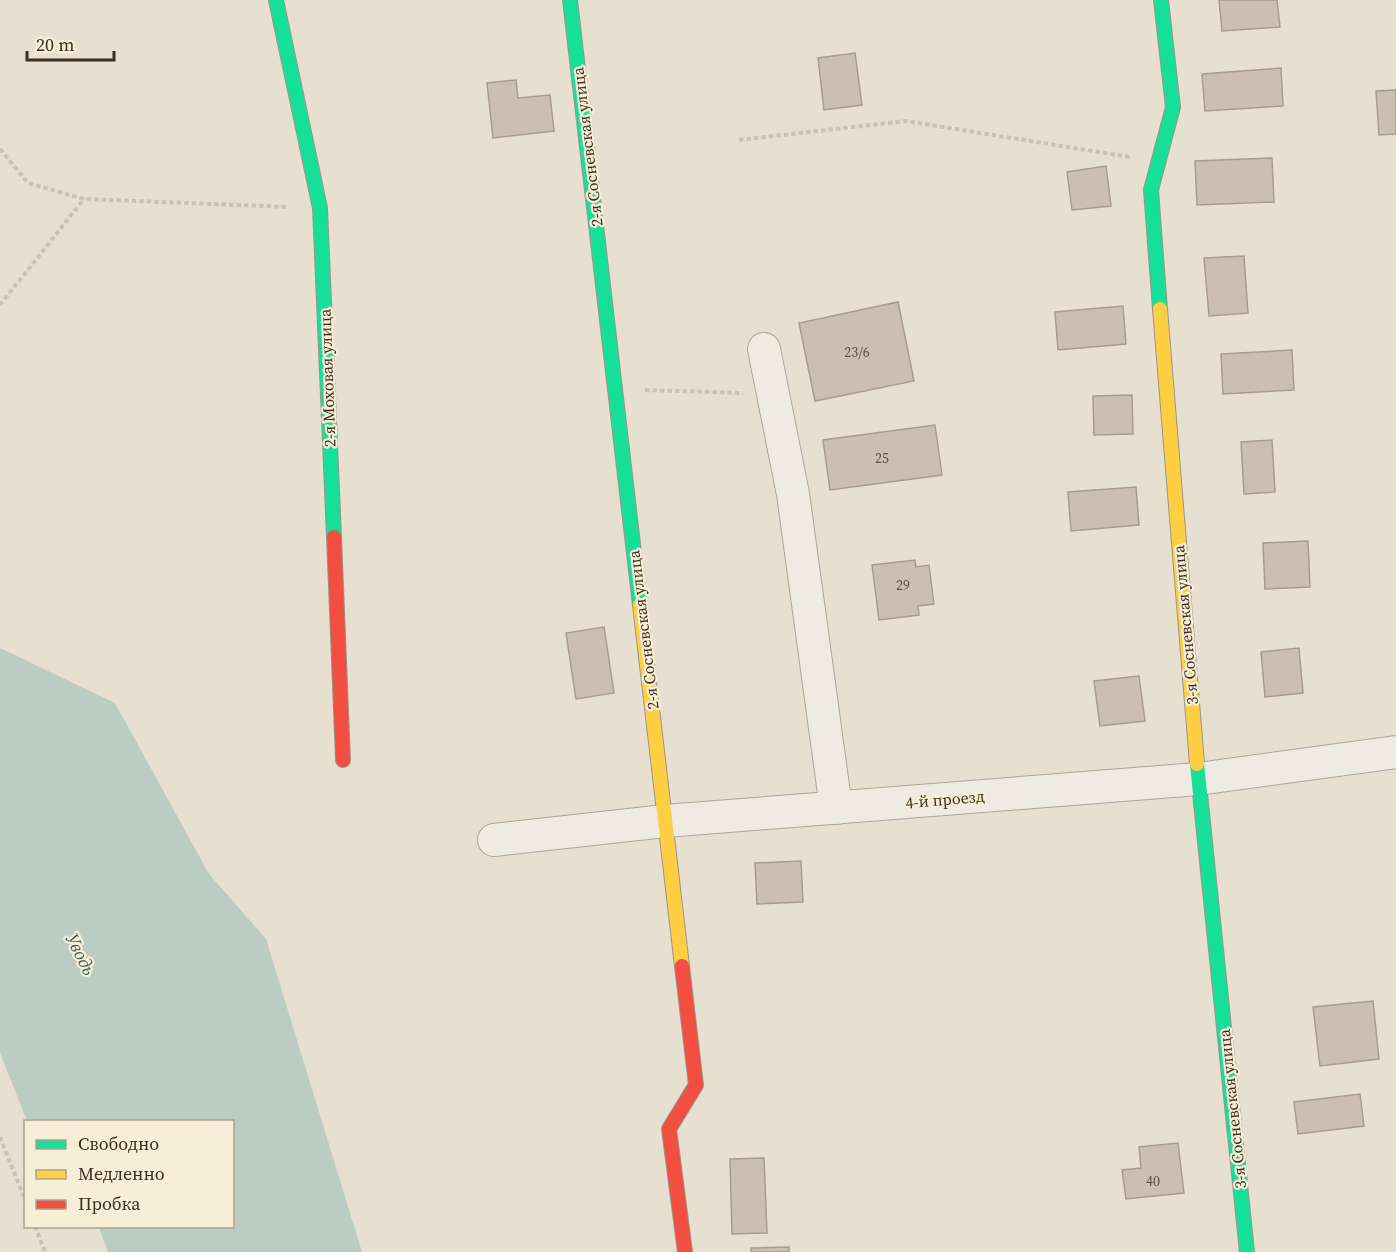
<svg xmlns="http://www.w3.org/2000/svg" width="1396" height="1252" viewBox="0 0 1396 1252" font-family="'Source Serif 4',serif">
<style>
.water{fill:#bcccc2}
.building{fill:#cbbfb2;stroke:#a89c90;stroke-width:1.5}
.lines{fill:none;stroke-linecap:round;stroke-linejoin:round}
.street-casing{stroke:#ada599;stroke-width:34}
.fast-casing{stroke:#9c958a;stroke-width:16}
.slow-casing{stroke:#9c958a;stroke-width:16}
.jam-casing{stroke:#9c958a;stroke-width:16}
.path{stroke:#c8c2b9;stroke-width:4;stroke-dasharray:4.5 3;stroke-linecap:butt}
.street{stroke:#efebe3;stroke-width:32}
.fast{stroke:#16e098;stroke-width:14}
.slow{stroke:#ffcf43;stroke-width:14}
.jam{stroke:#f24e42;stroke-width:14}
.labels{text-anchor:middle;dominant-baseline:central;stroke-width:4.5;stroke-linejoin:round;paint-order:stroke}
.number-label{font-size:14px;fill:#605244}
.street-label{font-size:16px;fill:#3d2e20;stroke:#f7eed8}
.water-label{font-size:18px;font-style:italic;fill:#2f5d5a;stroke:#f7eed8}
</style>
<rect width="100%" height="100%" fill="#e7e0d1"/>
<polygon class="water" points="0,648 115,703 209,874 266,939 362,1252 108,1252 99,1227 232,1226 232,1122 27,1121 0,1053"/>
<g class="building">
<polygon points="1219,0 1277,0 1280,27 1222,31"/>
<polygon points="855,53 862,105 824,110 818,58"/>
<polygon points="1281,68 1283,106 1205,111 1202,74"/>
<polygon points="516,80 518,98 550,95 554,131 493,138 487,83"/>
<polygon points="1396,90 1396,134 1379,135 1376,91"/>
<polygon points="1272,158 1274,202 1197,205 1195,161"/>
<polygon points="1106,166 1111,206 1072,210 1067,172"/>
<polygon points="1244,256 1248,313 1209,316 1204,258"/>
<polygon points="898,302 914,381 815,401 799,323"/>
<polygon points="1123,306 1126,344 1058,350 1055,312"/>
<polygon points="1292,350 1294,390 1223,394 1221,354"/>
<polygon points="1132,395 1133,434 1094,435 1093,396"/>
<polygon points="935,425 942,475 830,490 823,440"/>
<polygon points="1272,440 1275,492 1244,494 1241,442"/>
<polygon points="1136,487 1139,525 1071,531 1068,492"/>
<polygon points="1308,541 1310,587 1265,589 1263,543"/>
<polygon points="915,560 916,567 929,565 934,604 918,606 919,615 879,620 872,565"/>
<polygon points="604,627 614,693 576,699 566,633"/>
<polygon points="1299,648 1303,693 1265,697 1261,652"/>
<polygon points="1139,676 1145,721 1100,726 1094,681"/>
<polygon points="801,861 803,902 757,904 755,863"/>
<polygon points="1373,1001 1379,1059 1320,1066 1313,1007"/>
<polygon points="1360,1094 1364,1126 1298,1134 1294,1102"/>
<polygon points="1178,1143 1184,1193 1126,1199 1122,1170 1141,1168 1139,1147"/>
<polygon points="764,1158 767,1233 732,1234 730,1159"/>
<polygon points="789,1247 789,1252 751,1252 751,1248"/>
</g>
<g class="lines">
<defs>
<g id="street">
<polyline points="764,349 793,494 836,808"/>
<polyline points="494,840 665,821 1198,779 1396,752"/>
</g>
<g id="fast">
<polyline points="276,0 320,208 334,537"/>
<polyline points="570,0 640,605"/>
<polyline points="1160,309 1151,190 1173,107 1161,0"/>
<polyline points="1197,764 1247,1252"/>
</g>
<g id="slow">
<polyline points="1160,309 1197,764"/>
<polyline points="640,605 682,966"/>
</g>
<g id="jam">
<polyline points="334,537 343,760"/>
<polyline points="682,966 696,1085 669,1129 685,1252"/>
</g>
</defs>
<use href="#street" class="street-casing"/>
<use href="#fast" class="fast-casing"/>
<use href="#slow" class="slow-casing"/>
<use href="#jam" class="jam-casing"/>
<g class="path">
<polyline points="739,140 906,121 1130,157"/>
<polyline points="0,149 28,183 84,199 289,207"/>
<polyline points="0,305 84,199"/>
<polyline points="645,390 743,393"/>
<polyline points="0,1137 26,1202"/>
<polyline points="35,1226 45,1252"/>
</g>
<use href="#street" class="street"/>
<use href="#fast" class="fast"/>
<use href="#slow" class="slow"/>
<use href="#jam" class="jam"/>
</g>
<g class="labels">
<g class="number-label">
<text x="857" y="352">23/6</text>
<text x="882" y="458">25</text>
<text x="903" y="585">29</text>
<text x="1153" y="1181">40</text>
</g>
<g class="street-label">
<text transform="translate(587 147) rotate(-97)">2-я Сосневская улица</text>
<text transform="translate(327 378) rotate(-92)">2-я Моховая улица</text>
<text transform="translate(1185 625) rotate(-95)">3-я Сосневская улица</text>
<text transform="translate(643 630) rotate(-97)">2-я Сосневская улица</text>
<text transform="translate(945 799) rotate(-5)">4-й проезд</text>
<text transform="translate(1232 1109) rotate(-96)">3-я Сосневская улица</text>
</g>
<g class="water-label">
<text transform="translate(81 954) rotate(64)">Уводь</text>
</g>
</g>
<rect x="24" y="1120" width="210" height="108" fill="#f7eed8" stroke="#ada18e" stroke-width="1.5"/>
<rect x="36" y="1140" width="30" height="9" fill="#16e098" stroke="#ada18e" stroke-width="1.5"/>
<text x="78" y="1150" font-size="18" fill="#3d2e20">Свободно</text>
<rect x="36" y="1170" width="30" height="9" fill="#ffcf43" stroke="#ada18e" stroke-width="1.5"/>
<text x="78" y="1180" font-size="18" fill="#3d2e20">Медленно</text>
<rect x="36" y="1200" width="30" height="9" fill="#f24e42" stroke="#ada18e" stroke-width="1.5"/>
<text x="78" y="1210" font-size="18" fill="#3d2e20">Пробка</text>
<path d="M27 51v9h87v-9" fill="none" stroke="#3d2e20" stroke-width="3"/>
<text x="36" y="51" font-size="18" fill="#3d2e20" stroke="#f7eed8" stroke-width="4.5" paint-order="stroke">20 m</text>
</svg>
